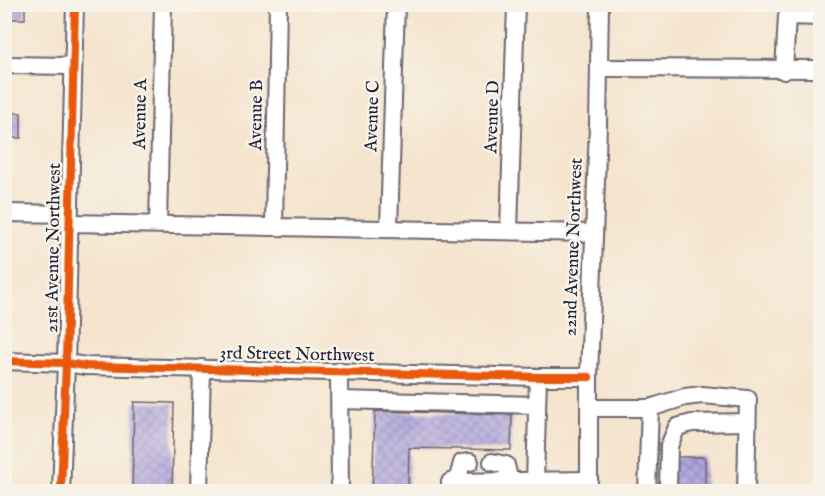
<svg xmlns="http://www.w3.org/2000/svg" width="825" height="496" viewBox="0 0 825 496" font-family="'IM FELL English',serif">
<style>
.building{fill:url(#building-cross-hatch)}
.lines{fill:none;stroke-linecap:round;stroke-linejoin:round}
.minor-casing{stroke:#6c666e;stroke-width:20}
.minor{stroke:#fff;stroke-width:16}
.cycleway-casing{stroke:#f7f3e8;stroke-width:11}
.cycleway{stroke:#e8590c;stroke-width:8}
.labels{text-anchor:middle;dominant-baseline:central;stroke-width:5;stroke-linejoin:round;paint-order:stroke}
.street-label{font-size:18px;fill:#22223b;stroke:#f7f3e8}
</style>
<defs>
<pattern id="building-cross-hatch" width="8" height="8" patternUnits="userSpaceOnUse" patternTransform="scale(1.5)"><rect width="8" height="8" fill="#aea3de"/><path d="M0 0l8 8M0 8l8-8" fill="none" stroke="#8d84b5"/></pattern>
</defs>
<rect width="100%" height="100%" fill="#f7f3e8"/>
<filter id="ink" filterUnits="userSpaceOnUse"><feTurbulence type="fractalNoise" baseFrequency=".0167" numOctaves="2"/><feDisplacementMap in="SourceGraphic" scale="12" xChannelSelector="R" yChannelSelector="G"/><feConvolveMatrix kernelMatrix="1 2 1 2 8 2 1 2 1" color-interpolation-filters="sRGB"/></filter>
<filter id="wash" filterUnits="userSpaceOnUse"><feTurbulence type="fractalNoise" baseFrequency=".008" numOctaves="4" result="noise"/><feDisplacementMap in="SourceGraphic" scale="24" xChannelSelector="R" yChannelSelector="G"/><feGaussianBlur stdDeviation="1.35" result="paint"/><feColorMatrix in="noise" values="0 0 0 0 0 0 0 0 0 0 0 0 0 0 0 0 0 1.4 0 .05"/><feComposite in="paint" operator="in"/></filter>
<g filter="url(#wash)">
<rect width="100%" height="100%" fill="#f5e4ce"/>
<g id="blocks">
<g class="building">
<rect x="4" y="4" width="21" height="15"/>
<rect x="4" y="113" width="17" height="25"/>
<polygon points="134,402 174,403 172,492 132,492"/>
<polygon points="375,411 512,415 511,450 409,448 408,492 372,492"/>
<polygon points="676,457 705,457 705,492 661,492 661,487"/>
</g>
</g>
</g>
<g filter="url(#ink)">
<use href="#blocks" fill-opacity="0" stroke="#6c666e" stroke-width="1.5"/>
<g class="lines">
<defs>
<g id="minor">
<polyline points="4,65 72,66"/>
<polyline points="600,68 820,69"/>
<polyline points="784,71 787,16 820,17"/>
<polyline points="4,213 69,214"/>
<polyline points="69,223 594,233"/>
<polyline points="158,224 163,4"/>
<polyline points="274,226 278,4"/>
<polyline points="389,228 396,4"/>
<polyline points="509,231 516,4"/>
<polyline points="4,361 66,363 86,366 538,377 589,377"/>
<polyline points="339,371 340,492"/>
<polyline points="340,400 536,405"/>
<polyline points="590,408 650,408 685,397 702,395 748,399 746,492"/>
<polyline points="492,462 506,465 510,482"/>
<polyline points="457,482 462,463 470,462"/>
<polyline points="535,482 538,377"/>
<polyline points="668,487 669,446 677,427 692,423 747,422"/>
<polyline points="61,492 66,363 75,4"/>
<polyline points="199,492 202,368"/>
<polyline points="450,492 450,482 589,480"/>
<polyline points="589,492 589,377 598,126 600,4"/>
<polyline points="647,492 650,408"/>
</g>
</defs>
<use href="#minor" class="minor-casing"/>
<use href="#minor" class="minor"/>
<defs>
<g id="cycleway">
<polyline points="4,361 66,363 86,366 538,377 589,377"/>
<polyline points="61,492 66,363 75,4"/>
</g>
</defs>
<use href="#cycleway" class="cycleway-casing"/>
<use href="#cycleway" class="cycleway"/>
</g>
</g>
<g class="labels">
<g class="street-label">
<text transform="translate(141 114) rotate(-89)">Avenue A</text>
<text transform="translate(257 115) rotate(-89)">Avenue B</text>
<text transform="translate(373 116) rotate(-88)">Avenue C</text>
<text transform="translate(493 117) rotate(-88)">Avenue D</text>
<text transform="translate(574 247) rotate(-88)">22nd Avenue Northwest</text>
<text transform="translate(54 248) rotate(-89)">21st Avenue Northwest</text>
<text transform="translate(297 355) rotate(1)">3rd Street Northwest</text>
</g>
</g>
<rect width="825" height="496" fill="none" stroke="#f7f3e8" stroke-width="24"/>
</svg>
